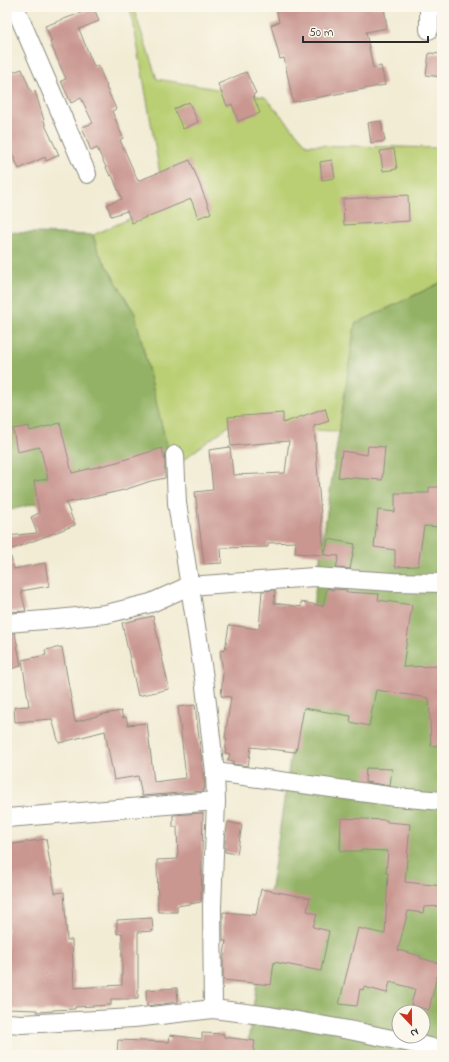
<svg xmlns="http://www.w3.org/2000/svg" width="449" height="1062" viewBox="0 0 449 1062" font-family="'Indie Flower',sans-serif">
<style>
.green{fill:#bacf73;stroke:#727d4f}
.forest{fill:#93b265;stroke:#5f6e48;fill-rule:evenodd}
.building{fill:#c99690}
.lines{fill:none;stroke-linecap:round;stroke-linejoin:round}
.minor-casing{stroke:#8e8c80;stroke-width:20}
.minor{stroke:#fff;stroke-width:18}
</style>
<rect width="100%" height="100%" fill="#fbf7ec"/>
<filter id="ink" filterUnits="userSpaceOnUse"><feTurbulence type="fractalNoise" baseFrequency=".025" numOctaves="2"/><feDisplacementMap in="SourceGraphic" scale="8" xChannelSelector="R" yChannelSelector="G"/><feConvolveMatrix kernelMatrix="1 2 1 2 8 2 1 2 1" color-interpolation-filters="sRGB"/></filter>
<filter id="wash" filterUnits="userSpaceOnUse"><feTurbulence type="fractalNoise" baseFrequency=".012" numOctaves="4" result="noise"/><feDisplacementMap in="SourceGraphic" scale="16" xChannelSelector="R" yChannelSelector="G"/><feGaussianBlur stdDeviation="0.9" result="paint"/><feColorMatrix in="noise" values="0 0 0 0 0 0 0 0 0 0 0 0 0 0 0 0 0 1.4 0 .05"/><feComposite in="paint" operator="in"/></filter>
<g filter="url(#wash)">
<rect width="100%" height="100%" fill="#f2ecd4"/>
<polygon class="green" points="129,7 133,7 157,79 265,97 307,145 442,148 442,282 355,324 348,432 230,425 172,468 135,314 98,251 93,235 165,203 133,20"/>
<g class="forest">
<polygon points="7,232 93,235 98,251 135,314 172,468 7,511"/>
<path d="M442 282V1055H246L355 324ZM399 1012H423V1036H399Z"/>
</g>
<g id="blocks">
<g class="building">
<polygon points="276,7 384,7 387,28 366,32 373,68 381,66 385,85 293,102 284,58 280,59 271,25 279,22"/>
<polygon points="94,8 99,21 79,29 94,67 98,65 107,87 106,87 116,109 112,111 123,138 120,140 138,181 190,160 211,213 198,218 191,199 132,223 127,211 111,216 107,204 122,199 112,175 110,176 97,148 91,151 82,127 93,123 81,98 71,103 61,81 66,79 50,42 52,41 45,26"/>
<polygon points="429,53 442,54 442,77 426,75"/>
<polygon points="22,69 31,92 35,91 46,127 59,155 46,161 45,157 19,169 7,142 7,74"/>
<polygon points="246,72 256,93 253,95 260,113 238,121 232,104 227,106 218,84"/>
<polygon points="189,102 198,122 183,129 174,109"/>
<polygon points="381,121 385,141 371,143 368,123"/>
<polygon points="394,149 397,169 383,171 380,151"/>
<polygon points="332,160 335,178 322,180 320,162"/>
<polygon points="408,195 409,221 344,225 343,199"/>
<polygon points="325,408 329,421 314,426 324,555 295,553 296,542 268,543 268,547 221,548 222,563 204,564 195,492 213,490 209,450 230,447 233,475 285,473 289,441 231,446 228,417 283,413 283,423"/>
<polygon points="60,423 72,473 117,462 162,448 165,461 165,478 151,481 124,490 66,503 75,525 7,551 7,536 37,533 31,517 39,513 34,481 48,479 40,447 17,452 13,429 29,426 30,431"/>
<polygon points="368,446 385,447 382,480 338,477 342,451 367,455"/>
<polygon points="429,487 442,487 442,527 424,526 418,566 395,567 395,550 374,547 378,510 395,512 395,493 429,493"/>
<polygon points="328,539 355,544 350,569 336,568 339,556 325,555"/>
<polygon points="7,557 11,557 14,569 45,563 49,586 21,591 26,611 7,612"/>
<polygon points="327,588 333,590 333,589 347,590 346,592 379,594 378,600 412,605 403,667 442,666 442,745 431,746 429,698 376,690 369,726 350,722 351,716 304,708 296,752 251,747 248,766 233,764 233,761 228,760 230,754 225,753 227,738 225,738 231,697 221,696 223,672 220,651 225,650 229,625 259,629 262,591 275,590 274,603 301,607 301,602 323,606"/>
<polygon points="153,616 169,689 138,696 122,623"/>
<polygon points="7,633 15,633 21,666 7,670"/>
<polygon points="62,647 75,722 104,714 121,711 123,718 126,717 128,725 147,723 154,782 186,778 178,707 195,705 205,788 204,788 204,791 142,796 138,776 114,780 105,731 59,743 52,719 15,722 14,707 29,706 22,660 46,655 45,650"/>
<polygon points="366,768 392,769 390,786 365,782"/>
<polygon points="203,813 201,902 177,906 177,912 158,912 157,860 178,859 177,827 173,827 173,815"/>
<polygon points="341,818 387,820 387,822 410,824 405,882 442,886 442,906 424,907 423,913 408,911 398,950 421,956 420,958 442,964 442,977 437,976 429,1010 411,1005 415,989 390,982 387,993 364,987 363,990 360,989 357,1006 339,1004 358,928 385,934 388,873 386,873 388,851 362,850 362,851 340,851"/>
<polygon points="228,822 242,825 237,854 225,852 225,839"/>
<polygon points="46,839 55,893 64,892 67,940 72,940 74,988 122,985 122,933 117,934 117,920 152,918 153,931 138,932 138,999 111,999 111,1005 75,1007 75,1009 53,1010 53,1011 37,1012 37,1010 7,1009 7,845"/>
<polygon points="261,889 310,898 307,911 317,914 313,927 329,931 321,971 274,962 271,985 223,980 223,962 226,941 223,941 223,912 256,915"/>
<polygon points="177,988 178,1002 147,1006 146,990"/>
<polygon points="202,1033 224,1034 224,1037 255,1041 253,1055 166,1055 117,1054 118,1040 169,1042 170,1035 202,1039"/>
</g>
</g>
</g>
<g filter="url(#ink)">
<use href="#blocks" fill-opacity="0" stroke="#8e8c80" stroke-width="1"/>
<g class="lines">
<defs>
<g id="minor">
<polyline points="15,7 87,174"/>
<polyline points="429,30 429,7"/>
<polyline points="175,455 177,503 204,678 215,772 216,801 212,907 213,1009"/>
<polyline points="7,623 57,619 106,614 151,603 189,586 314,577 394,582 442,583"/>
<polyline points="215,772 396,797 442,801"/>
<polyline points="7,818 216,801"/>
<polyline points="7,1023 22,1024 134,1018 213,1009 270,1016 354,1031 434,1048 442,1048"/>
</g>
</defs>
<use href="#minor" class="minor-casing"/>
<use href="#minor" class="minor"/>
</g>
</g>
<rect width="449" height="1062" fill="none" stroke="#fbf7ec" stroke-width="24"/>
<g transform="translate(411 1024) rotate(158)"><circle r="19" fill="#fbf7ec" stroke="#a8a59f"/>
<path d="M0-3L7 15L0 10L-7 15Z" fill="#c8321e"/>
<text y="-6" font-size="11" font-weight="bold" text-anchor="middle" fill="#2b2b2b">N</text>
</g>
<path d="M303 36v6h125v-6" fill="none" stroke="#2b2b2b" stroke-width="2"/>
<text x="309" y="36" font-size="12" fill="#2b2b2b" stroke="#fbf7ec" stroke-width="3" paint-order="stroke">50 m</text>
</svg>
